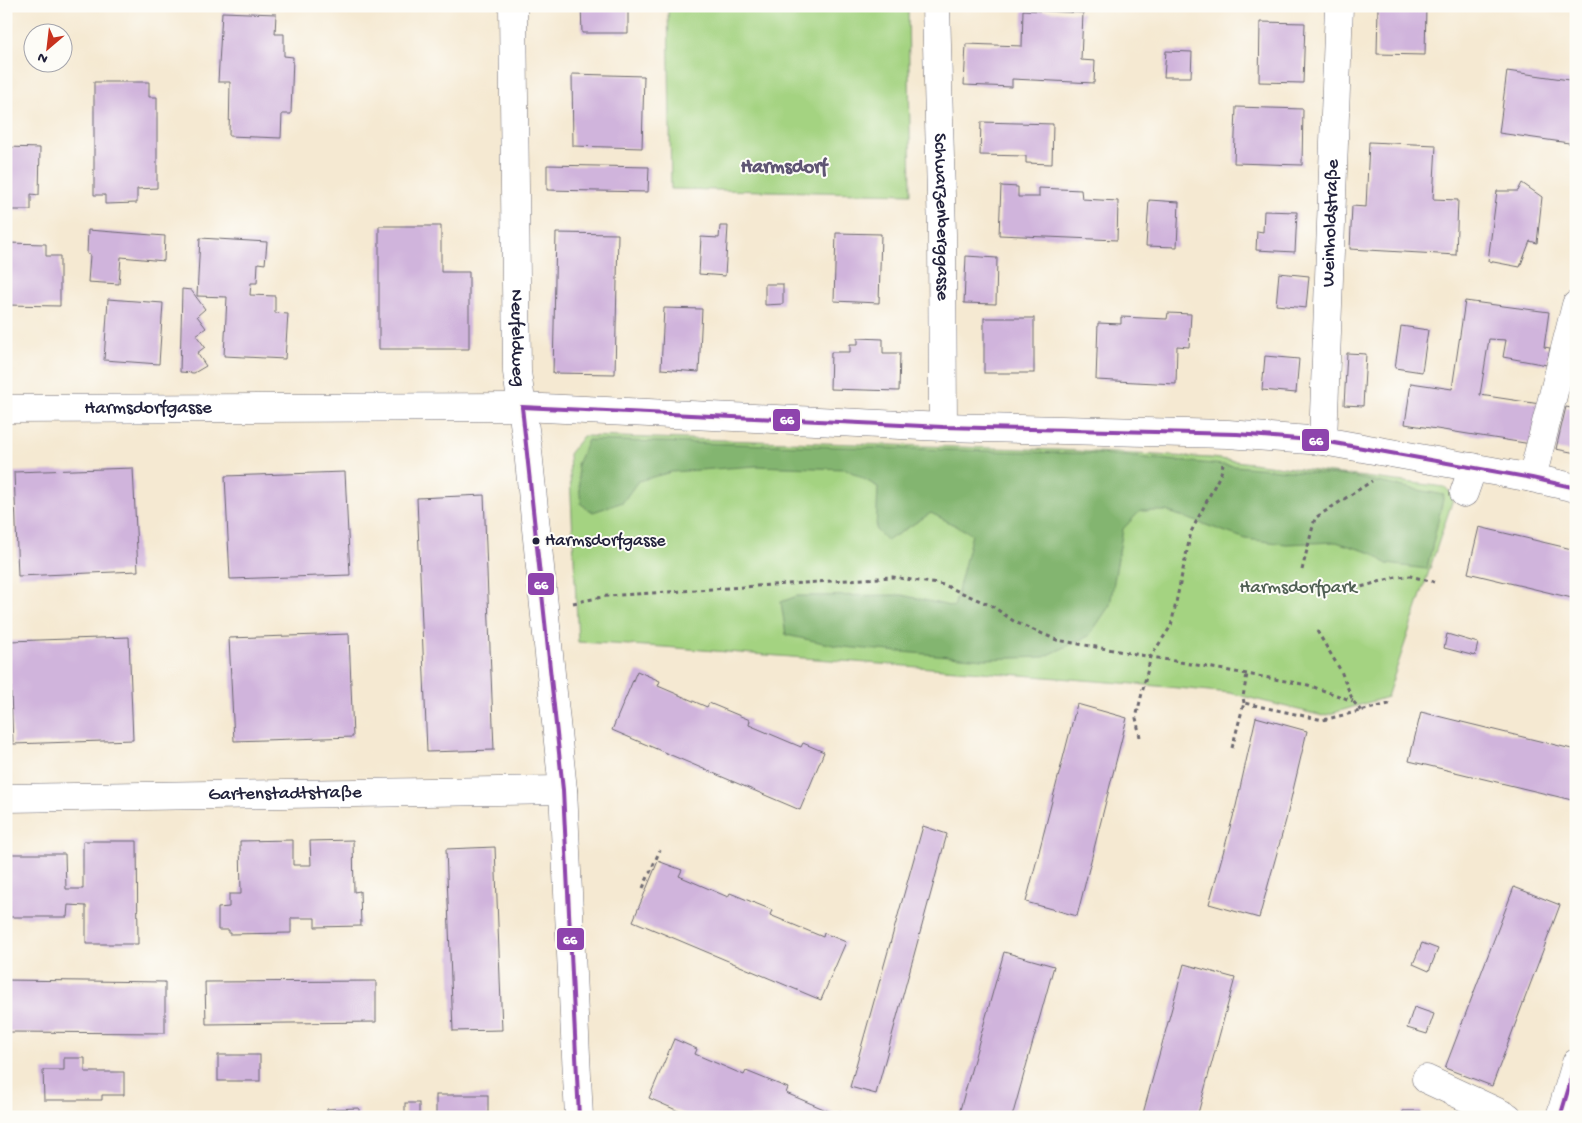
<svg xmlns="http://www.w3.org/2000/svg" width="1582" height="1123" viewBox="0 0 1582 1123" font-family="'Gochi Hand',sans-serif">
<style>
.green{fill:#a4d381;stroke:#637a5e}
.forest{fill:#83b56f;stroke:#526c55}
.building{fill:#d0b4dc}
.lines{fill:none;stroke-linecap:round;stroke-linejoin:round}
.minor-casing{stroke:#6c6870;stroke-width:29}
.major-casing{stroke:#6c6870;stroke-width:29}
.path{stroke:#6c6870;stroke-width:3;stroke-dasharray:4 4;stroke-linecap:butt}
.minor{stroke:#fff;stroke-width:28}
.major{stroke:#fff;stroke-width:28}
.bus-1-casing{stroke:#fdfcf7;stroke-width:8}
.bus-1{stroke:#8e44ad;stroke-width:4}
.bus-dot{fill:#22223b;stroke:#fdfcf7;stroke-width:2}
.labels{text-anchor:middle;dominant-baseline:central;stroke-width:4;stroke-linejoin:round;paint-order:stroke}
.bus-label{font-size:18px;fill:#22223b;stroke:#fdfcf7;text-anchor:start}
.street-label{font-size:19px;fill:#22223b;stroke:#fdfcf7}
.park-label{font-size:19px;fill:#506054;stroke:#fdfcf7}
.neighbourhood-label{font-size:20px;font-weight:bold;fill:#5f5573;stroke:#fdfcf7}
.line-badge{stroke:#fdfcf7;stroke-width:2}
.badge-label{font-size:14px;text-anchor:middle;font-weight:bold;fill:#fff}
</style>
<rect width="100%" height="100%" fill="#fdfcf7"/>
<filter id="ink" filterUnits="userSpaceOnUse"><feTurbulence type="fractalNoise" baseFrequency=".02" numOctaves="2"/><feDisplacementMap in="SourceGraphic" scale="10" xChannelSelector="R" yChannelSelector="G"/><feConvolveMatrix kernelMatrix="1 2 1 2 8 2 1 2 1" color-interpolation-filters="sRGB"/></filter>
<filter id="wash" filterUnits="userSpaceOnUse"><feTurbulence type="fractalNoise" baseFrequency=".0096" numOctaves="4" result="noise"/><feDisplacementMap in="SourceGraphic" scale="20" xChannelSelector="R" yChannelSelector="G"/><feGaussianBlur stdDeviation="1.12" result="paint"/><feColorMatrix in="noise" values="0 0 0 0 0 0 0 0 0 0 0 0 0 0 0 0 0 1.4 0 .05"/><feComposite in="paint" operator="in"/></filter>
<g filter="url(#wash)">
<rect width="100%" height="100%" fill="#f5e9d2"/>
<g class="green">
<polygon points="668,6 908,6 911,194 671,189"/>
<polygon points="583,436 1058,450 1211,458 1445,487 1454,496 1387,697 1323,716 1230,693 1147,685 664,647 578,642 569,454"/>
</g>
<polygon class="forest" points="588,440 1101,454 1347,476 1444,495 1427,569 1387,564 1372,553 1336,542 1286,544 1246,539 1166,511 1140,511 1123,529 1110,605 1089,636 1044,657 984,659 843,647 786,635 781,602 797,596 902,595 954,607 972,534 931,513 887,541 876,530 878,487 846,469 756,466 671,472 638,481 623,502 593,512 581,504 577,464"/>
<g id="blocks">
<g class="building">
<polygon points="581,6 628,6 628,33 582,33"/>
<polygon points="1378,6 1426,6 1425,55 1377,54"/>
<polygon points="1023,10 1083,13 1081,60 1095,61 1094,83 1012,79 1012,87 964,85 966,44 1022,46"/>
<polygon points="222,12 276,14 275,34 284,34 284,56 293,57 291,114 282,114 281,138 229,136 230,82 218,82"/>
<polygon points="1260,22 1305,23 1303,83 1259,82"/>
<polygon points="1166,51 1192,52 1191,77 1164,77"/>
<polygon points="1507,71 1576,81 1576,144 1499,133"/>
<polygon points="572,74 644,76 642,148 573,146"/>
<polygon points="94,82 149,82 149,97 157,97 157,188 137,189 137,203 105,204 105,195 94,195"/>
<polygon points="1236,107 1303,109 1302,165 1234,163"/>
<polygon points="981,122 1053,124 1052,164 1026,163 1026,156 980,155"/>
<polygon points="1369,142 1436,145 1433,199 1458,200 1456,255 1350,249 1352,206 1366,207"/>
<polygon points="6,147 40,148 39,195 31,194 31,210 6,210"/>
<polygon points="547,165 649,167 648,192 547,190"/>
<polygon points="1522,183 1542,197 1537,243 1530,241 1520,267 1488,261 1497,191 1518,191"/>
<polygon points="1001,186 1018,187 1018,197 1039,197 1039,188 1081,190 1082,199 1118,201 1117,240 999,235"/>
<polygon points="1149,200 1179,202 1177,247 1146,246"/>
<polygon points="1264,211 1297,212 1295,252 1256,250 1257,231 1263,232"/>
<polygon points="379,226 441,226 441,272 469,272 469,349 379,349"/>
<polygon points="720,226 728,226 725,276 699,274 701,237 719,238"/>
<polygon points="88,230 165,236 164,261 121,257 119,284 88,282 90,255 87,254"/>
<polygon points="556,233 618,234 615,374 553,373"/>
<polygon points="836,233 881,234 879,303 834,301"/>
<polygon points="200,238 267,242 265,264 258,263 257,283 251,283 250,295 275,296 275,313 288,314 285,359 224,356 227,297 197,296"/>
<polygon points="6,243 46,244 46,256 60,256 60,306 6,305"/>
<polygon points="966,256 997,258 996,304 964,303"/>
<polygon points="1279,273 1309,276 1306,308 1276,305"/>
<polygon points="765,284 783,284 783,304 765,305"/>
<polygon points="182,289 191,290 205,309 197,316 206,328 196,335 205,347 197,353 206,366 194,373 180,372"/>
<polygon points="108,299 163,303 159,364 104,360"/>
<polygon points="1465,301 1549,312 1544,347 1550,348 1547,365 1503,357 1506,340 1489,339 1480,395 1540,404 1531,444 1405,424 1411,383 1452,389"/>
<polygon points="664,308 702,309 699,372 661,369"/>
<polygon points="1168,313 1191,314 1189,347 1177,346 1176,384 1096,380 1098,323 1121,324 1121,317 1167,319"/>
<rect x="984" y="318" width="50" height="55"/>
<polygon points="1401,326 1428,330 1422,372 1395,368"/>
<polygon points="858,338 883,339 883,353 900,353 899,391 830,389 831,352 850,352 850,344 858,344"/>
<polygon points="1347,353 1366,354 1363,406 1344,405"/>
<polygon points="1265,356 1299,359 1296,393 1262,390"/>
<polygon points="1566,407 1576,409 1576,453 1556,449"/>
<polygon points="133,468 138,571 18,576 14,472"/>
<polygon points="345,472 350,575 230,579 225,476"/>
<polygon points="484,495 494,750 427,752 417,498"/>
<polygon points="1479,527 1576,550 1576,599 1468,573"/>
<polygon points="349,634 353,737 234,741 229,638"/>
<polygon points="1447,634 1478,643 1475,656 1444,648"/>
<polygon points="129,637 133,740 13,744 9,641"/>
<polygon points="637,671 660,681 658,686 707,707 709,703 750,720 749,725 801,747 803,743 824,752 800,810 612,730"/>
<polygon points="1077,704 1127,718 1077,916 1026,902"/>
<polygon points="1421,712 1576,750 1576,801 1409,761"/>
<polygon points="1256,717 1307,731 1286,820 1259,918 1209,904 1236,806"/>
<polygon points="923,826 947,834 876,1094 850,1087"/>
<polygon points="293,840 293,865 311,865 310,841 353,840 354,892 360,891 361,926 315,927 315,918 291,918 291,933 229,934 229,930 218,930 218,908 229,907 229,894 241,894 240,841"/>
<polygon points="83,841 137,841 138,944 86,944 86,906 68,905 67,917 6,917 6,854 65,854 66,889 83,889"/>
<polygon points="495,847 502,1030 453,1031 446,849"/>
<polygon points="658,861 682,870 679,876 728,897 730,893 772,910 770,915 823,937 824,933 846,942 821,1000 633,921"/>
<polygon points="1514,887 1560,905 1492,1086 1445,1068"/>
<polygon points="1422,943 1438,949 1429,971 1413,964"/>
<polygon points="1004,952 1054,966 1012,1117 958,1117"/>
<polygon points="1184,964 1235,978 1197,1117 1142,1117"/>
<polygon points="6,980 165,982 165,1033 6,1032"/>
<polygon points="376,981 376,1022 206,1024 205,982"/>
<polygon points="1414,1007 1434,1014 1427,1034 1407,1028"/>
<polygon points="674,1039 697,1049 695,1054 744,1075 746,1071 788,1088 786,1093 838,1115 840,1111 853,1117 692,1117 649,1098"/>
<rect x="218" y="1055" width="42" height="26"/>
<polygon points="64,1058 85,1058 85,1072 124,1072 124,1095 102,1095 102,1100 44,1100 43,1070 64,1070"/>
<rect x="436" y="1095" width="52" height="22"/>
<rect x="405" y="1103" width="14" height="14"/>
<polygon points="359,1108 359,1117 327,1117 327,1109"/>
<polygon points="1403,1111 1421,1111 1421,1117 1402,1117"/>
</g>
</g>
</g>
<g filter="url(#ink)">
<use href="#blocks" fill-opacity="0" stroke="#6c6870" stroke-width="1"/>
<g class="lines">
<defs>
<g id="minor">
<path id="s1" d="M513 6 517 372 528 451 563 790 579 1117"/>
<path id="s2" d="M936 6 942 234 943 427"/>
<path id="s3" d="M6 409 522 407 943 427 1228 434 1323 441 1532 478 1576 488"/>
<path id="s4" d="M1323 441 1339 6"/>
<polyline points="1532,478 1576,305"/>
<polyline points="1464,493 1473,467"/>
<path id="s5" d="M6 798 563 790"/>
<polyline points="1426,1079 1508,1117"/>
</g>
<polyline id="major" points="1560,1117 1576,1063"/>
</defs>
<use href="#minor" class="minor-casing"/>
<use href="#major" class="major-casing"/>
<g class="path">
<polyline points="1302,570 1315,518 1372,481"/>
<polyline points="1354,589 1396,577 1410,576 1434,582"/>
<polyline points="573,603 607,596 893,577 944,585 992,606 1015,622 1057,640 1308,685 1353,701"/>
<polyline points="1317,631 1341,671 1353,701 1361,711"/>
<polyline points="1244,703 1243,697 1247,674"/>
<polyline points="1140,737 1136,718 1151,656 1171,626 1191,532 1221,473 1223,464"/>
<polyline points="1232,748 1244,703 1323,720 1393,703"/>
<polyline points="643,888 660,850"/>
</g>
<use href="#minor" class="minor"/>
<use href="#major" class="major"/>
<defs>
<g id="bus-1">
<polyline points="522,407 943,427 1237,434 1323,441 1532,478 1576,488"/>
<polyline points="522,407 563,790 579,1117"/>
<polyline points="1560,1117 1576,1064"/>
</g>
</defs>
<use href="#bus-1" class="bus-1-casing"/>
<use href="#bus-1" class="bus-1"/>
</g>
</g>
<circle class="bus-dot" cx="536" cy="541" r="4.5"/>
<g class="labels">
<g class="bus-label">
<text x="545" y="541">Harmsdorfgasse</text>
</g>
<g class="street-label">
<text stroke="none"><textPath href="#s2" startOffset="211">Schwarzenberggasse</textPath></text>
<text stroke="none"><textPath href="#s4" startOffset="218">Weinholdstraße</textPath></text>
<text stroke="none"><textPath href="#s1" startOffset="332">Neufeldweg</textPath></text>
<text stroke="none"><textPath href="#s3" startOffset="142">Harmsdorfgasse</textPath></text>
<text stroke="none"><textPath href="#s5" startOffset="279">Gartenstadtstraße</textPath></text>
</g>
<g class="park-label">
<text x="1298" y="588">Harmsdorfpark</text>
</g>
<g class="neighbourhood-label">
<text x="784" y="168">Harmsdorf</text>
</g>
</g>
<g class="line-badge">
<rect x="772" y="408" width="29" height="24" rx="5" fill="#8e44ad"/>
<rect x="1301" y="428" width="29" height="24" rx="5" fill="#8e44ad"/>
<rect x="527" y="572" width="28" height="24" rx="5" fill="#8e44ad"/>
<rect x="556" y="927" width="29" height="24" rx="5" fill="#8e44ad"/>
</g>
<g class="badge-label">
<text x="787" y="424">66</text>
<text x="1316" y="445">66</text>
<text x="541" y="589">66</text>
<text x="570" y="944">66</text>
</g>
<rect width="1582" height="1123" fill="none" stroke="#fdfcf7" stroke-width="25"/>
<g transform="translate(48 48) rotate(208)"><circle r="24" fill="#fdfcf7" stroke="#a5a5ac"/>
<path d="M0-4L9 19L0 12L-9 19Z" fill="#c8321e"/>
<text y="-8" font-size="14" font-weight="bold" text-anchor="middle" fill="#22223b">N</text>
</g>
</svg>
